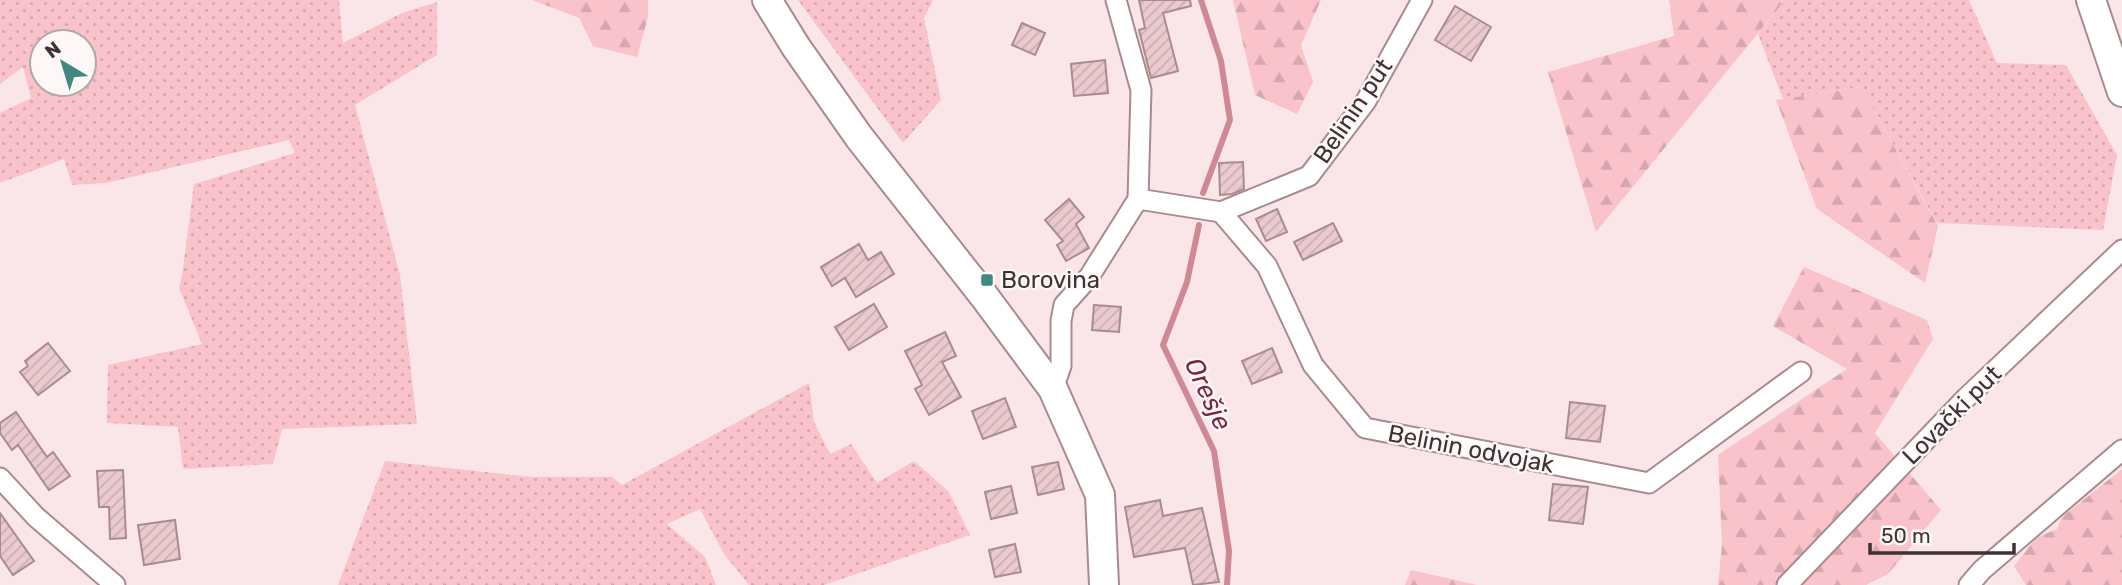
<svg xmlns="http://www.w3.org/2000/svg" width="2122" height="585" viewBox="0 0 2122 585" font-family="Rubik,sans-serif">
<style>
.grass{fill:url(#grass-dots);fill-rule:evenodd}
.forest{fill:url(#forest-firs)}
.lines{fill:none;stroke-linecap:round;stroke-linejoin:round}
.stream{stroke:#cf8996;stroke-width:6}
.building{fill:url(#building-hatch);stroke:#aa8b90;stroke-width:2}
.street-casing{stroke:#a88a8f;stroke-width:23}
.secondary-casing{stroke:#a88a8f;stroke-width:32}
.street{stroke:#fff;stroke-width:19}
.secondary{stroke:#fff;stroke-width:28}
.poi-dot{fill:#428882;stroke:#fef7f8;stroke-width:2.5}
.labels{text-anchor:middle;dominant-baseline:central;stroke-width:5;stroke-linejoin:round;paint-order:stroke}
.street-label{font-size:24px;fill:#3e3234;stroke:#fef7f8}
.poi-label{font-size:24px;fill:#3e3234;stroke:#fef7f8;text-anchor:start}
.water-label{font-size:26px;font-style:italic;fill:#79253d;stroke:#fef7f8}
</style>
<defs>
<pattern id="grass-dots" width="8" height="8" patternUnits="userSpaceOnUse" patternTransform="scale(1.75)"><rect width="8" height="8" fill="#fac2cb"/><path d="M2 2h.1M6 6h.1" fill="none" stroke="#d7a7af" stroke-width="1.8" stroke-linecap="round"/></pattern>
<pattern id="forest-firs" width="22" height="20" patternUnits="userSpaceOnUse" patternTransform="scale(1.75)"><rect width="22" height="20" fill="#fac2cb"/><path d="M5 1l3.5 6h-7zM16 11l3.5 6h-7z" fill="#d7a7af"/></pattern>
<pattern id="building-hatch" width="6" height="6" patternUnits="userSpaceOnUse" patternTransform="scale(1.75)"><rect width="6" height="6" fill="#eacacf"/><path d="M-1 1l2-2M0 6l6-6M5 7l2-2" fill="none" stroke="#caaeb2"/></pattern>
</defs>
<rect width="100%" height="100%" fill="#fae6e9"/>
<g class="grass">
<path d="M0 0H339L343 43 402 13 437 2V55L355 105 400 275 417 424 282 429 273 464 183 469 178 427 107 423 108 365 202 344 179 288 182 276 194 184 295 153 289 140 106 183 72 185 64 159 0 183V113L31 98 23 67 0 84ZM42 42H84V84H42Z"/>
<polygon points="798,0 933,0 924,18 941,100 903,143"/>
<polygon points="1785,0 1969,0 1997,63 2066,65 2117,155 2103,230 1937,223 1861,87 1783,99 1758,34"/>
<polygon points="809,383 814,422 830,454 851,444 877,483 914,461 949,492 970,535 824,585 749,585 724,554 700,509 667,524 705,557 716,585 338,585 385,461 531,477 612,477 622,485"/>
</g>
<g class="forest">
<polygon points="532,0 648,0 648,17 637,57 593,46 579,18"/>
<polygon points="1233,0 1321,0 1301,45 1313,82 1297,114 1255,95"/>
<polygon points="1669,0 1785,0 1596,232 1548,72 1674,36"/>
<polygon points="1861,87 1938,226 1925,283 1817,209 1776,100"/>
<polygon points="1804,267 1927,320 1933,339 1875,433 1941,510 1888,574 1866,585 1718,585 1722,545 1718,455 1847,369 1773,326"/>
<polygon points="2122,469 2122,585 2026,585 2014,566 2036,538 2057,529 2062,517"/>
<polygon points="1411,570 1477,585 1405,585"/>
</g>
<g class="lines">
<g class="stream">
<polyline points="1201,0 1221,61 1230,120 1203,193"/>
<polyline points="1199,225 1187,282 1163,345 1214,451 1229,551 1227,585"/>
</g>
</g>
<g class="building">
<polygon points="1139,0 1190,0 1191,6 1163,13 1178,71 1151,78 1139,30 1145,28"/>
<polygon points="1455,6 1491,27 1471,61 1435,40"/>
<polygon points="1022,23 1045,33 1035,55 1012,45"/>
<polygon points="1105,60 1108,93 1074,96 1071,64"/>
<polygon points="1243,162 1244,189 1232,194 1220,195 1219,163"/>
<polygon points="1069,199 1084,217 1076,224 1089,248 1066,261 1057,245 1063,241 1045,220"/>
<polygon points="1277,209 1287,232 1266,241 1256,219"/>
<polygon points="1333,223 1342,241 1303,260 1294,242"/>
<polygon points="859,244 868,260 881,252 894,274 856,297 845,278 832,286 821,267"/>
<polygon points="874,304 887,327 849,350 835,327"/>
<polygon points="1094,305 1121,307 1119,332 1092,330"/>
<polygon points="945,332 956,356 942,362 961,397 929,415 915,389 922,385 905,351"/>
<polygon points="48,343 70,371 38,395 20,372 28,366 25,361"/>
<polygon points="1272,348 1282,372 1252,384 1242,361"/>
<polygon points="1005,398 1016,427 983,439 972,411"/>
<polygon points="1570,402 1605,406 1600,442 1566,438"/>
<polygon points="16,412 47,457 53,452 70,476 49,490 18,445 12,450 0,433 0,423"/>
<polygon points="1058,462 1064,489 1038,495 1032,467"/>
<polygon points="123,470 126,538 110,539 109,507 99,507 97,471"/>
<polygon points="1553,484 1588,487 1583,524 1549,520"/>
<polygon points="1011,486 1017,513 991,519 985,492"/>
<polygon points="1160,500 1163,516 1202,508 1219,582 1193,585 1185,548 1134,557 1125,507"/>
<polygon points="0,513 34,561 13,575 0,556"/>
<polygon points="175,520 180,559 144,565 138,525"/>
<polygon points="1015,544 1021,572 995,577 989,550"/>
</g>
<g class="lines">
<defs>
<g id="street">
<polyline points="1138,199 1221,212 1309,176 1366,101 1422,0"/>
<polyline points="1221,212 1267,266 1313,365 1365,428 1649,483 1801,372"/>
<polyline points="1053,389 1061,366 1061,321 1064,305 1089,277 1138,199 1141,90 1116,0"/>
<polyline points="0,478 36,517 115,585"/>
<polyline points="1787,585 1966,398 2122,250"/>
<polyline points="1969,585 1982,570 2122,450"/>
</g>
<g id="secondary">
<polyline points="767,0 796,47 859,137 984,296 1053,389 1100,495 1104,585"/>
<polyline points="2091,0 2122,92"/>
</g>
</defs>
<use href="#street" class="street-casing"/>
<use href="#secondary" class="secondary-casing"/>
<use href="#street" class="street"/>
<use href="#secondary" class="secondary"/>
</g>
<rect class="poi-dot" x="980" y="273" width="14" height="14" rx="3.5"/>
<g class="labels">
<g class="street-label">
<text transform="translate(1353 111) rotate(-56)">Belinin put</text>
<text transform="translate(1952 415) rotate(-45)">Lovački put</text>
<text transform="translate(1471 449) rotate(11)">Belinin odvojak</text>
</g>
<g class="poi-label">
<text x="1001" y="280">Borovina</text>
</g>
<g class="water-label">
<text transform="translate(1208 394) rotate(65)">Orešje</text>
</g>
</g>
<g transform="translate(63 63) rotate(322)"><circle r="33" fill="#fef7f8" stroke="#b1a8aa" stroke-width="2"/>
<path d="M0-5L12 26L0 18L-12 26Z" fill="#428882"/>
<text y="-10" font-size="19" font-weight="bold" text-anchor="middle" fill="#3e3234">N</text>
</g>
<path d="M1870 543v10h144v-10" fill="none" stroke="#3e3234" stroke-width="3.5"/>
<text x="1881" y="543" font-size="21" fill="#3e3234" stroke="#fef7f8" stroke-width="5" paint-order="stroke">50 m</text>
</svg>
